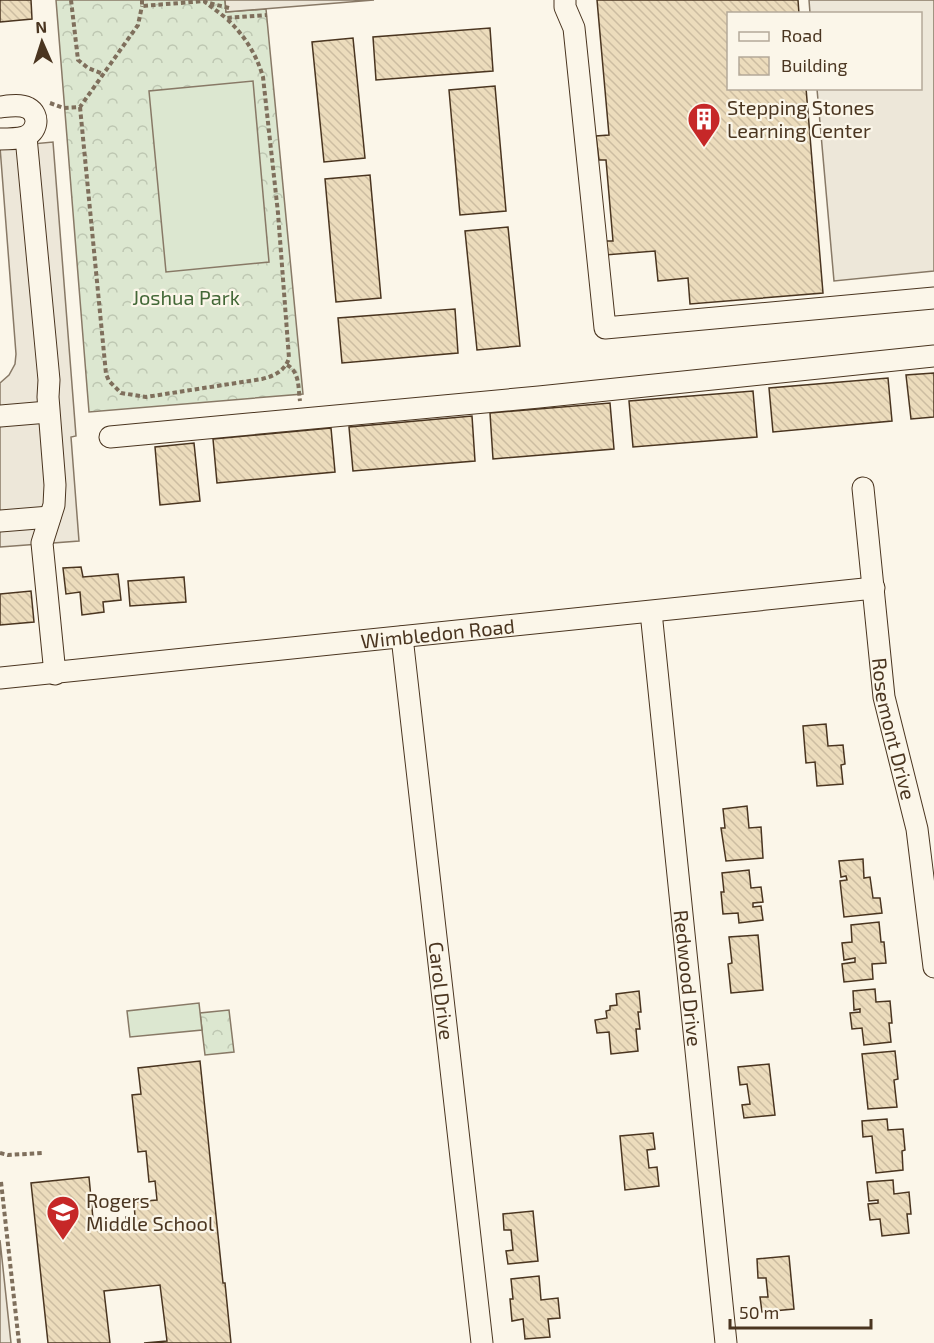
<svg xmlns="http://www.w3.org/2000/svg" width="934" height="1343" viewBox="0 0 934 1343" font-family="'Exo 2',sans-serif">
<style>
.forest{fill:url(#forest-crowns);stroke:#887966;stroke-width:1.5}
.garden{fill:#dce7d0;stroke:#887966;stroke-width:1.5}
.parking{fill:#ede7d9;stroke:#887966;stroke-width:1.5}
.building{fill:url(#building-back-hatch);stroke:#4a3520;stroke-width:1.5}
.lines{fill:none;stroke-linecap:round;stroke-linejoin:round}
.minor-casing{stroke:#4a3520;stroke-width:23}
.path{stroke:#7f6f5c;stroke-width:4;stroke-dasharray:4.5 3;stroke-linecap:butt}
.minor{stroke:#fbf6e9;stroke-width:21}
.labels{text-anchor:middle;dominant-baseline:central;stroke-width:4.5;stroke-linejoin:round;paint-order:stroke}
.poi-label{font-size:20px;fill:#4a3520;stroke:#fbf6e9;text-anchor:start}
.park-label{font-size:20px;fill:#436837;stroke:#fbf6e9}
.street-label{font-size:20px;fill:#4a3520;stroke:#fbf6e9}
</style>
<defs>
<pattern id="forest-crowns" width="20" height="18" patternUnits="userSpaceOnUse" patternTransform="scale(1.5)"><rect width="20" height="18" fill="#dce7d0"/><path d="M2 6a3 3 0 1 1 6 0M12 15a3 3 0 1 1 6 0" fill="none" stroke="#bec7b2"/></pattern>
<pattern id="building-back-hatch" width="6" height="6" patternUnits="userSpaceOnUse" patternTransform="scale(1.5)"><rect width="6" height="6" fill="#ecdcbc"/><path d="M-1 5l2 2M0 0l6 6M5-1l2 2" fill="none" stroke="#ccbda1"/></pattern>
</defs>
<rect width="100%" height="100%" fill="#fbf6e9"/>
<g class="forest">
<polygon points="56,0 225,0 226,12 266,9 303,394 89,412"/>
<polygon points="229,1010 234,1052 205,1055 200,1013"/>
</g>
<g class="garden">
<polygon points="253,81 269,262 166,272 149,91"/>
<polygon points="199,1003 202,1030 130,1037 127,1011"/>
</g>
<g class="parking">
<polygon points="225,0 374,0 226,12"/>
<polygon points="809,0 934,0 934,271 834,281 817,89 920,88 920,14 810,13"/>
<polygon points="53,142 76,436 71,437 79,541 0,547 0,383 9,375 15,364 16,354 0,147"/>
<polygon points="0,1240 11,1343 0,1343"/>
</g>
<g class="building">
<polygon points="0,0 31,0 32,19 0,22"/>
<polygon points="597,0 798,0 799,14 728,14 728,88 806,88 823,293 690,304 688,278 658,281 655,251 605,255 604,241 613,241 606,160 599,160 596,136 609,135"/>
<polygon points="490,28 493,71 376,80 373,37"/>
<polygon points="353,38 365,158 324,162 312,42"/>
<polygon points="495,86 506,211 460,215 449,90"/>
<polygon points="370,175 381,298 336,302 325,179"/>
<polygon points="508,227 520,346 477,350 465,231"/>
<polygon points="455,309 458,353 342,363 338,318"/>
<polygon points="934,373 934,417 911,419 906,375"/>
<polygon points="888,378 892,421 773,432 769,388"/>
<polygon points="753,391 757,437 633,447 629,401"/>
<polygon points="610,403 614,449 493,459 490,413"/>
<polygon points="472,416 475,461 353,471 349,427"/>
<polygon points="331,428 335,472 217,483 213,439"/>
<polygon points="194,443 200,501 160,505 155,447"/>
<polygon points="81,567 83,577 118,574 121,600 103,602 104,612 82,615 80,592 66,594 63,568"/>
<polygon points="184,577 186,602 130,606 128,581"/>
<polygon points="31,591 34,622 0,625 0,594"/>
<polygon points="826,724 828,746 843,745 845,764 841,765 843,784 817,786 815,762 806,763 803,726"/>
<polygon points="747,806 749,828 761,827 763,858 726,861 721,828 725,828 723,809"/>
<polygon points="863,859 864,878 870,877 873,898 880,898 882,913 844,917 840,881 847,880 846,876 841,877 839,861"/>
<polygon points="749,870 751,888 761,887 763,902 753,903 753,907 761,906 763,920 739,923 738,913 723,914 721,892 724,892 722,873"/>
<polygon points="879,922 881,942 884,942 886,963 872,964 873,979 844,982 842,964 855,962 855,958 844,960 842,943 852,942 851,925"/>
<polygon points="758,935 763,990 731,993 728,964 732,963 729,937"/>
<polygon points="875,989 876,1002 890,1001 892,1023 889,1023 891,1042 864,1045 862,1028 852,1029 850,1013 860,1012 860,1009 854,1010 853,991"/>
<polygon points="639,991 641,1012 638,1012 640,1029 636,1029 638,1051 611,1054 609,1032 597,1033 595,1020 607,1018 606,1011 610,1010 610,1006 617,1005 616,994"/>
<polygon points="895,1051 898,1079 894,1080 897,1107 868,1109 862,1054"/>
<polygon points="200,1061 223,1283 225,1283 231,1343 144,1343 167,1341 160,1285 104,1291 110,1343 48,1343 31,1183 89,1177 94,1229 127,1226 126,1217 135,1217 134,1202 157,1200 155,1181 149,1182 146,1151 138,1152 132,1095 141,1094 138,1068"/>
<polygon points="769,1064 775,1115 744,1118 742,1105 750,1104 747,1084 740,1085 738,1067"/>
<polygon points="887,1119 888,1130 903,1129 905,1150 902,1151 903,1170 876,1173 872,1136 863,1137 862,1121"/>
<polygon points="653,1133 655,1149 647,1150 649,1168 657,1167 659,1186 625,1190 620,1136"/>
<polygon points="893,1180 894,1194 909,1192 911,1214 907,1214 909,1233 882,1236 880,1219 870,1220 868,1204 878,1203 878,1200 869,1201 867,1182"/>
<polygon points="533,1211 538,1261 508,1264 506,1251 513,1250 511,1230 504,1230 503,1214"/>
<polygon points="789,1256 794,1309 762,1312 760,1297 768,1297 766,1278 758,1278 757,1259"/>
<polygon points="539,1276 541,1300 558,1298 560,1318 548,1319 550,1337 525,1339 523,1319 512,1321 510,1299 513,1299 511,1279"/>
</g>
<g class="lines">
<defs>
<g id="minor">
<polyline points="565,0 565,7 574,28 605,328 934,298"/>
<path d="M0 107C9 106 20 104 28 108 41 115 37 133 24 137 17 139 7 139 0 139"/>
<polyline points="26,137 49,380 48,397 55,485 54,505 42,543 55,674"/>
<polyline points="0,416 48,412"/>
<polyline points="110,437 539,397 934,356"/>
<path id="s1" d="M863 488 884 697 917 829 934 967"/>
<polyline points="0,521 50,517"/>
<path id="s2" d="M651 612 726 1343"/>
<path id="s3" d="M402 637 482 1343"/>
<path id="s4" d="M0 678 874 588"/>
</g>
</defs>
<use href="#minor" class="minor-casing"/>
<g class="path">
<polyline points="71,0 78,60 88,68 103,74"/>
<polyline points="142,0 142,6 205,1"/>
<polyline points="229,8 205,2 226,18 267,15"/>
<polyline points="50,103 64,108 80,107 138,25 142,6"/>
<path d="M80 107 106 374 109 381 121 393 146 397 262 379C274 376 285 371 289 358L278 213 263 77C256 53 244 35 226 18"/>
<path d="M287 365C300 372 298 388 300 401"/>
<polyline points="0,1153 8,1155 42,1153"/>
<polyline points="1,1182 19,1343"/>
</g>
<use href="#minor" class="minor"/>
</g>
<defs>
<symbol id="building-pin" viewBox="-11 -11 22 30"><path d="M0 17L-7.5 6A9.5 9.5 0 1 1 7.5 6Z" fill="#c62828" stroke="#fbf6e9"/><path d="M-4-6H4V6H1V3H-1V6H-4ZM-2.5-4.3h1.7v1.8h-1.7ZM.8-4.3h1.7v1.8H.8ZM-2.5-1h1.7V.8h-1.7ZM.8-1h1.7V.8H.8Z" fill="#fff"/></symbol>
<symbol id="school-pin" viewBox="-11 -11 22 30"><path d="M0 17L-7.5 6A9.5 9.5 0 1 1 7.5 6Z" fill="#c62828" stroke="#fbf6e9"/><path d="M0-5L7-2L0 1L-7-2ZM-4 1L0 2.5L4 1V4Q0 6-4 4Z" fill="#fff"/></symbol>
</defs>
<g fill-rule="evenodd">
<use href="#building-pin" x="685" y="100" width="38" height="52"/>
<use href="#school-pin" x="44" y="1193" width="38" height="52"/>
</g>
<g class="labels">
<g class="poi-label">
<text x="727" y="107">Stepping Stones<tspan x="727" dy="23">Learning Center</tspan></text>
<text x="86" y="1200">Rogers<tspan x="86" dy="23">Middle School</tspan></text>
</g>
<g class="park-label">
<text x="186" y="297">Joshua Park</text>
</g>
<g class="street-label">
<text stroke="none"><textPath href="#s4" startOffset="440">Wimbledon Road</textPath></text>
<text stroke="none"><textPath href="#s1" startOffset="243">Rosemont Drive</textPath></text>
<text stroke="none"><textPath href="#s2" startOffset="368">Redwood Drive</textPath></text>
<text stroke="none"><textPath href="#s3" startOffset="356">Carol Drive</textPath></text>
</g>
</g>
<rect x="727" y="12" width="195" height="78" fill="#fbf6e9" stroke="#b4a999" stroke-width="1.5"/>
<rect x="739" y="32" width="30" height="9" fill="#fbf6e9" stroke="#b4a999" stroke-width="1.5"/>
<text x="781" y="42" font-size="18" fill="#4a3520">Road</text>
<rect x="739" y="57" width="30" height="18" fill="url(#building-back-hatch)" stroke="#b4a999" stroke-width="1.5"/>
<text x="781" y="72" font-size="18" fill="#4a3520">Building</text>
<g transform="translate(42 42) rotate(357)" stroke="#fbf6e9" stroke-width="4.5" paint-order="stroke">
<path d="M0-4.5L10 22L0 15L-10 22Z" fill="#4a3520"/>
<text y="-9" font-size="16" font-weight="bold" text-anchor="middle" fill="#4a3520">N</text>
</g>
<path d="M730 1319v9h141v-9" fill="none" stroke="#4a3520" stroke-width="3"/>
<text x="739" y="1319" font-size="18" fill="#4a3520" stroke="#fbf6e9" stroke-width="4.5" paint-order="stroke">50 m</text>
</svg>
